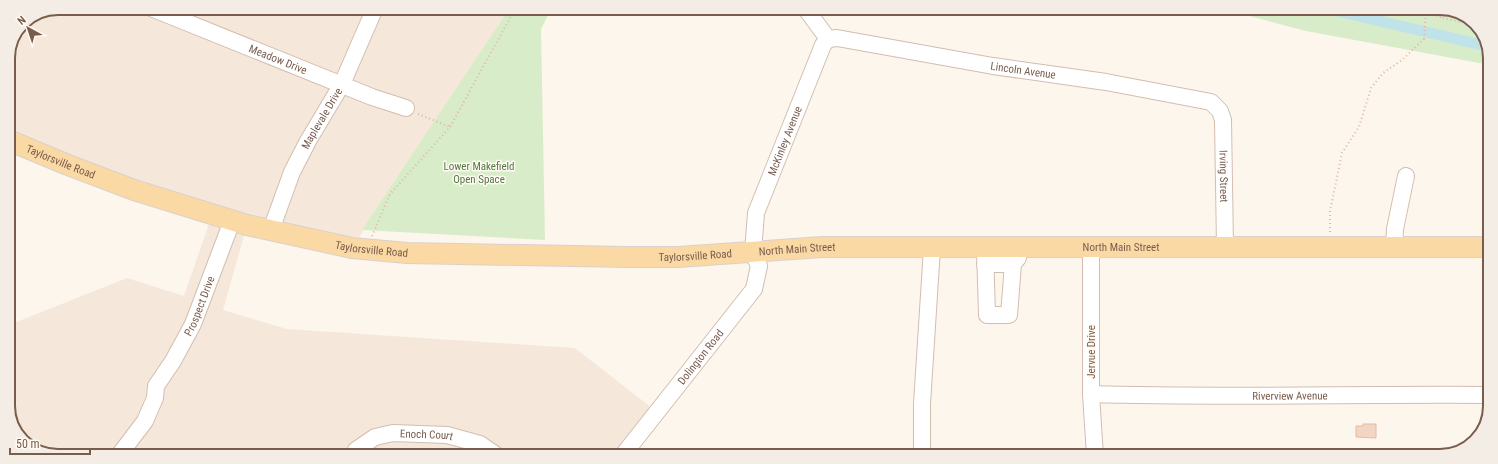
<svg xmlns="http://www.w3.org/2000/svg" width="1498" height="464" viewBox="0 0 1498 464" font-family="'Roboto Condensed',sans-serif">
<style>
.residential{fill:#f5e8da}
.green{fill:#d8ecc9}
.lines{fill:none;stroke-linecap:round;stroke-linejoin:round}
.canal{stroke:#bfe3e8;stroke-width:11}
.building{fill:#f3d5c3;stroke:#e6bba3}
.minor-casing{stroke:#d1beb0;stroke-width:18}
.major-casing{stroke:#dad1cd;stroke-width:22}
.path{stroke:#d9b8a5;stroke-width:2;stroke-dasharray:1 3;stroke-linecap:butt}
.minor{stroke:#fff;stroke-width:16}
.major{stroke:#fbd9a5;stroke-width:20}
.path-bridge{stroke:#d9b8a5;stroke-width:2;stroke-dasharray:1 3;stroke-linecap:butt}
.labels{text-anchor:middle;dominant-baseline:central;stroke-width:3;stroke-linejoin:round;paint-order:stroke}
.street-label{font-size:11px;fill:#7a5c4d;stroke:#fffaf3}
.park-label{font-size:11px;fill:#537a41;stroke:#fffaf3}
.rim{fill:none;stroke:#7a5c4d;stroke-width:2}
</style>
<rect width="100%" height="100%" fill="#fdf6ec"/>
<polygon class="residential" points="58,8 509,9 352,248 247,225 223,310 287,329 575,348 657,412 623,455 45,454 20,439 8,409 8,339 14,323 127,278 184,296 212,215 8,140 8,58 23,23"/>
<g class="green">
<polygon points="509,9 551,9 541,29 545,240 362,230"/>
<polygon points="1223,9 1436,10 1461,15 1478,25 1490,55 1490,65 1306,31"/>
</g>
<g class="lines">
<polyline class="canal" points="1333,10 1486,46"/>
</g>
<polygon class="building" points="1363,424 1376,424 1376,438 1356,437 1356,426 1363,426"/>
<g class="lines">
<defs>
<g id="minor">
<path id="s1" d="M151 8 372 97 406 108"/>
<polyline points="806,9 828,39"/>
<path id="s2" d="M828 39 837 38 993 66 1106 82 1211 102 1220 111 1223 120 1225 247"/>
<path id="s3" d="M271 230 292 172 308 141 342 84 375 8"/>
<polyline points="1394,247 1395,229 1406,176"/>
<polyline points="985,248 987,315 1009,315 1013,264 1018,258 1018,248"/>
<polyline points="1091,248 1091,394 1095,456"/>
<polyline points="985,264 1013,264"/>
<path id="s4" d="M1091 394C1223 398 1356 394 1488 395"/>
<path id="s5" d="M356 450 375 437 393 433 447 435 480 444 496 455"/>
<path id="s6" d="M120 454 145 421 155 398 156 386 173 361 193 324 232 221"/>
<path id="s7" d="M623 455 754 289 759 266 753 252 756 213 823 45 828 39"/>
<polyline points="922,455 922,404 932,248"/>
</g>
<g id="major">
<path id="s8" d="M8 140 68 165 134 190 247 225 352 248 407 253 626 257H678L822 247H1489"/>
</g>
</defs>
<use href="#minor" class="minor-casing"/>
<use href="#major" class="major-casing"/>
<g class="path">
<polyline points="1413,10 1441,17"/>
<polyline points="1434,10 1442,18 1477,25"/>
<polyline points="418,114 450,127"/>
<polyline points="1330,232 1330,211 1342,153 1359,127 1371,88 1383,73 1402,60 1424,39"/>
<polyline points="372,236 390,194 450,127 515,9"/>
</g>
<use href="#minor" class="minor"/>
<use href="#major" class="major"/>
<polyline class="path-bridge" points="1424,39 1426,10"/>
</g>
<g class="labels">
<g class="street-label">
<text stroke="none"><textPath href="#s1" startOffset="137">Meadow Drive</textPath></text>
<text stroke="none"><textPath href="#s2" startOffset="198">Lincoln Avenue</textPath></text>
<text stroke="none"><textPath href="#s3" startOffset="123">Maplevale Drive</textPath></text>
<text stroke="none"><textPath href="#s7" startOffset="367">McKinley Avenue</textPath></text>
<text stroke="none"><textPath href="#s8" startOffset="57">Taylorsville Road</textPath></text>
<text stroke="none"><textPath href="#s2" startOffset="467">Irving Street</textPath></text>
<text stroke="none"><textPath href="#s8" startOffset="1131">North Main Street</textPath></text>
<text stroke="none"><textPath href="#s8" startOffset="381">Taylorsville Road</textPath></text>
<text stroke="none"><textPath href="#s8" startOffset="807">North Main Street</textPath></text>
<text stroke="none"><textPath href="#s8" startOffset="705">Taylorsville Road</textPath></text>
<text stroke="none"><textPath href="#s6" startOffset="170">Prospect Drive</textPath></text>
<text transform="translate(1091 352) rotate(-90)">Jervue Drive</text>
<text stroke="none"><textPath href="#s7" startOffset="125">Dolington Road</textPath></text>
<text stroke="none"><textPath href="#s4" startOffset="199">Riverview Avenue</textPath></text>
<text stroke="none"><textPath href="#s5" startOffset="75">Enoch Court</textPath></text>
</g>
<g class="park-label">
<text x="479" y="166">Lower Makefield<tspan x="479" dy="13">Open Space</tspan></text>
</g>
</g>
<path d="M0 0H1498V464H0ZM58 15H1440A43 43 0 0 1 1483 58V406A43 43 0 0 1 1440 449H58A43 43 0 0 1 15 406V58A43 43 0 0 1 58 15Z" fill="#f4ede6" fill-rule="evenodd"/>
<path class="rim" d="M58 15H1440A43 43 0 0 1 1483 58V406A43 43 0 0 1 1440 449H58A43 43 0 0 1 15 406V58A43 43 0 0 1 58 15Z"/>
<g transform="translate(28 28) rotate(320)" stroke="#fffaf3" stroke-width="3" paint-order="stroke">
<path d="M0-3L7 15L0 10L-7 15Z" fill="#7a5c4d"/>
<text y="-6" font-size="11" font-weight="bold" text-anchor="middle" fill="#7a5c4d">N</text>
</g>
<path d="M10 448v6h80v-6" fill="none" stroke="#7a5c4d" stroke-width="2"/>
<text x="16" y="448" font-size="12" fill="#7a5c4d" stroke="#fffaf3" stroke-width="3" paint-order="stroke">50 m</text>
</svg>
